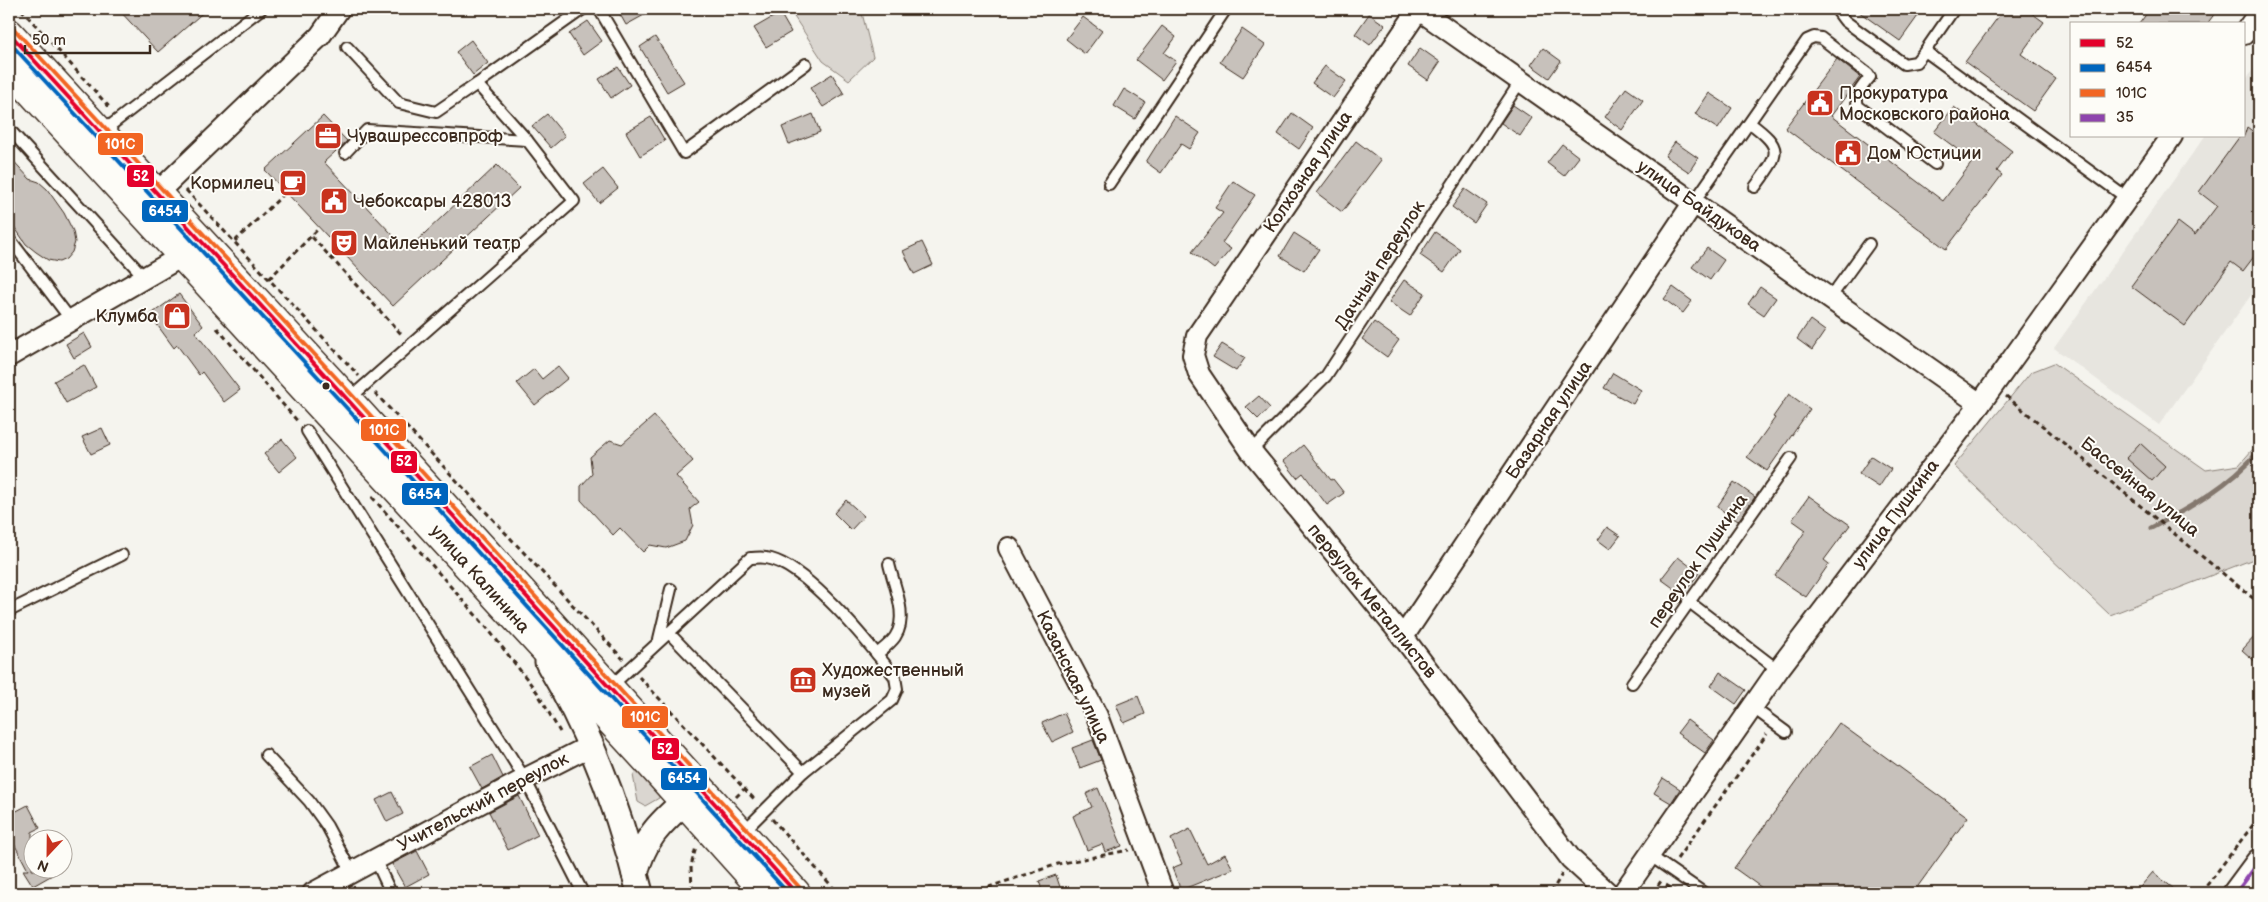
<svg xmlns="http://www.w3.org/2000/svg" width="2268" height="902" viewBox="0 0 2268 902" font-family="'Balsamiq Sans',sans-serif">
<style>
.built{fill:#e7e5df}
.green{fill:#dad6d0;stroke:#8a8077}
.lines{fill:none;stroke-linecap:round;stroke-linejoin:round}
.stream{stroke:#84786e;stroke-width:5}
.building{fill:#c7c1bb;stroke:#3b2a1e}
.service-casing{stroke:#3b2a1e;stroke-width:14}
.minor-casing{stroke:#3b2a1e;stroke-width:24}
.tertiary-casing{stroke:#3b2a1e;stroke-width:29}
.primary-casing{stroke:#3b2a1e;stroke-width:31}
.path{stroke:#3b2a1e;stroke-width:3;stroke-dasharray:5 4;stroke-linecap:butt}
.service{stroke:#fdfcf7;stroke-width:10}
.minor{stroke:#fdfcf7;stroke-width:20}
.tertiary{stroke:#fdfcf7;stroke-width:25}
.primary{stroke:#fdfcf7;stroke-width:28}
.bus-1-casing{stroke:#fdfcf7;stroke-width:8}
.bus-2-casing{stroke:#fdfcf7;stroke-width:8}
.bus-3-casing{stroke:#fdfcf7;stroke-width:8}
.bus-4-casing{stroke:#fdfcf7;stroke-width:8}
.bus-1{stroke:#e4002b;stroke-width:4}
.bus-2{stroke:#0065bd;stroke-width:4}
.bus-3{stroke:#f26522;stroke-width:4}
.bus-4{stroke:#8e44ad;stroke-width:4}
.bus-dot{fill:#3b2a1e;stroke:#fdfcf7;stroke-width:2}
.labels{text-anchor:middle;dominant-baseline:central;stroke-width:4;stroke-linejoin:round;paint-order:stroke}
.poi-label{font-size:18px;fill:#3b2a1e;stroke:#fdfcf7;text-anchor:start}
.street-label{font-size:18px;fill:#3b2a1e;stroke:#fdfcf7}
.line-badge{stroke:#fdfcf7;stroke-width:2}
.badge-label{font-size:14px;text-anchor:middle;font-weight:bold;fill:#fff}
</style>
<rect width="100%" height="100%" fill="#f5f4ee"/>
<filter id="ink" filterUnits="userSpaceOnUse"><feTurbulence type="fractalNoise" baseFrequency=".02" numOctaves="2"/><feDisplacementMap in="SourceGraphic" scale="10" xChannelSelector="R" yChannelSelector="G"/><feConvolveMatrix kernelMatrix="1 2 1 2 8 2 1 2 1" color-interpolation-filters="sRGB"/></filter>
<g filter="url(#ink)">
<polygon class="built" points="2259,61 2259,284 2159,425 2054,348 2205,136 2244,136 2244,82"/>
<g class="green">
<polygon points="789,9 861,9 873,57 849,80 823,61"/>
<polygon points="2054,363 2206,470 2239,465 2259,442 2259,559 2256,558 2110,615 1954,466 2031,372"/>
<polygon points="642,771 660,792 659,798 645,806 638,802 633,775 636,772"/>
</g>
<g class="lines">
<path class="stream" d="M2151 528C2190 508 2230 485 2259 451"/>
</g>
<g class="building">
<polygon points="118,9 207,9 158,52"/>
<polygon points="617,9 655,9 626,25"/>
<polygon points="1855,9 1923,9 1900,41"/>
<polygon points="2004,9 2026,9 2044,22 2021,54 2056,79 2033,111 1965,62"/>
<polygon points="2150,9 2218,9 2207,24 2139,24"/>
<polygon points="780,13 791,32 766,47 754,28"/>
<polygon points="1369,14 1385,25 1370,45 1355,34"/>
<polygon points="1083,17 1102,31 1085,54 1066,39"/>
<polygon points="588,21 602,41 583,55 569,34"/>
<polygon points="1162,26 1176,37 1164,53 1176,61 1162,80 1136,60"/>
<polygon points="1242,29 1265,45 1243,77 1220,62"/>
<polygon points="655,37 684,82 667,92 640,47"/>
<polygon points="471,40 488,63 473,75 456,52"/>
<polygon points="1420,48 1440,62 1428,80 1408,66"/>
<polygon points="1543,48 1561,61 1549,78 1531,65"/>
<polygon points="1837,59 1860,77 1831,116 1943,201 1973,161 1934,132 1954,107 2012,151 1997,171 2002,175 1946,249 1785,128"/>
<polygon points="1325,66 1346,81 1333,98 1312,83"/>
<polygon points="618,67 630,85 611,98 599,79"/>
<polygon points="832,74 844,94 823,107 810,88"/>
<polygon points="1626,88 1643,100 1622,130 1605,117"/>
<polygon points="1124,89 1145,102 1135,119 1114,106"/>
<polygon points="1709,93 1732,108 1718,129 1695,114"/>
<polygon points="1513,105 1532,118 1520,136 1501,123"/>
<polygon points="1292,113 1313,128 1299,149 1278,134"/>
<polygon points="547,114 565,136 551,148 532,126"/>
<polygon points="813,114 820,132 789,144 782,127"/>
<polygon points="323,116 347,141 324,162 407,250 497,165 519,188 393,306 265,170"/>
<polygon points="1175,116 1200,133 1189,149 1181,144 1161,173 1146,162"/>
<polygon points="651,117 665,141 640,156 626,132"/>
<polygon points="2247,127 2259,136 2259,224 2253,232 2259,236 2259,250 2243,271 2231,262 2185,326 2131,286 2178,222 2195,235 2217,206 2199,192 2240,136 2244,136"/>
<polygon points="1356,141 1381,160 1342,212 1317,193"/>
<polygon points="1675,142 1698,158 1689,172 1665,156"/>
<polygon points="1562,144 1579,157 1564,176 1547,163"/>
<polygon points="9,156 30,179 39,182 47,189 64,213 73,231 75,242 72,252 66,259 59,262 48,260 36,252 26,244 9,219"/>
<polygon points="603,169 618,188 599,203 584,184"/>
<polygon points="1233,181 1255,195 1222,243 1231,249 1214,269 1192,252 1223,213 1215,208"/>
<polygon points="1465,189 1487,204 1474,223 1452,207"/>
<polygon points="1435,232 1460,249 1444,272 1420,255"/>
<polygon points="1294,233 1319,249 1304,271 1280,256"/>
<polygon points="922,242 933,265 914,274 903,251"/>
<polygon points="1707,248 1724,260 1710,280 1692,267"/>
<polygon points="1404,280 1425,293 1410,316 1389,302"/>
<polygon points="1673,287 1692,301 1683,313 1664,299"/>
<polygon points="1760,287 1776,298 1764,315 1748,304"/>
<polygon points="179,294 203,326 195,332 240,390 224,402 202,372 199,375 177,345 174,348 150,315"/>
<polygon points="1810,320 1825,331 1812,350 1797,339"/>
<polygon points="1374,322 1399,340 1387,357 1362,339"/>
<polygon points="84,333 92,347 74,358 66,344"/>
<polygon points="1222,344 1245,358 1236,371 1213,357"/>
<polygon points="84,365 96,387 66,403 54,381"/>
<polygon points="558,366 568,378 535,405 517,383 534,369 542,379"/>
<polygon points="1613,373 1641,390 1633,404 1604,388"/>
<polygon points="1789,394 1810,409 1767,471 1747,457 1775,418 1773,417"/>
<polygon points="1259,396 1270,408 1258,419 1246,407"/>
<polygon points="654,416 693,461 676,476 699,502 690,509 693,525 685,541 666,548 650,545 643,552 620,528 613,535 581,500 581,486 592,474 590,457 610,440 622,444"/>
<polygon points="102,428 110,445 91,454 82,437"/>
<polygon points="282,439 297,457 279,472 264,454"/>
<polygon points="2140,443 2165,466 2152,481 2126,458"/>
<polygon points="1303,445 1331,480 1333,479 1344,493 1327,505 1303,473 1297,478 1284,461"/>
<polygon points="1871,456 1891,469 1879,487 1859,474"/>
<polygon points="1734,482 1755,497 1738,521 1717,507"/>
<polygon points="1809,496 1850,525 1824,560 1829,564 1806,597 1775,576 1806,530 1792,520"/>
<polygon points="846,500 864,516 851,530 834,513"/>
<polygon points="1607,527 1620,536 1610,549 1598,540"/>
<polygon points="1678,557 1699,573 1683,595 1661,579"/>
<polygon points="2259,632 2259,665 2242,650"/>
<polygon points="1720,672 1746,690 1736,704 1711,686"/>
<polygon points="1138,696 1145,714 1124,723 1116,705"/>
<polygon points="1064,713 1073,732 1052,742 1042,723"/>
<polygon points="1687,720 1714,740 1705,753 1677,733"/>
<polygon points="1839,723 1968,817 1913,893 1769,893 1734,868"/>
<polygon points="1093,740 1101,760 1080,768 1072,748"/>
<polygon points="492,755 503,777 482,789 470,767"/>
<polygon points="1663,778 1680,789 1671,803 1654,793"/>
<polygon points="1098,788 1122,846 1105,852 1102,844 1087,850 1073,816 1092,807 1086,794"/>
<polygon points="392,792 403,814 387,822 376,800"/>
<polygon points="519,796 538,835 508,850 489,812"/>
<polygon points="28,805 40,828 32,832 32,870 61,870 33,886 23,870 28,870 9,834 9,815"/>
<polygon points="1190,829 1207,864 1225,854 1233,869 1181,890 1172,868 1182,864 1171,839"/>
<polygon points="417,851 429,874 405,887 392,864"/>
<polygon points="2153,872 2179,893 2135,893"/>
<polygon points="1056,875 1062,893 1043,893 1039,881"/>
</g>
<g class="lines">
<defs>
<g id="service">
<polyline points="599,9 684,153 806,64"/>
<polyline points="1836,9 1845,21 1904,64 1916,62 1925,51 2128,199"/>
<polyline points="347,47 399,103 436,112 477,84 527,140 574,201 349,399"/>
<polyline points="1925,51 1954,9"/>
<polyline points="477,84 583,9"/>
<path d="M1750 123C1785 149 1779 154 1755 187"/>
<polyline points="9,129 145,278"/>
<polyline points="102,132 261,9"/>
<polyline points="345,153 367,130 527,140"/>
<polyline points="1109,184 1226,9"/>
<path d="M1694 202 1807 40 1814 37 1821 38 1868 74 1870 77C1862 87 1854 94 1858 106L1935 164"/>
<polyline points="9,238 71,320"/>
<polyline points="1830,298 1869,244"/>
<polyline points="307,431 525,779 583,893"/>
<polyline points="1251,451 1326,376 1520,82"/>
<polyline points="1688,601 1778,670"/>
<polyline points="9,611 122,555"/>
<polyline points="668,632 803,772"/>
<polyline points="659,639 671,589"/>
<path d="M877 654C883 649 890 644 895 637 909 617 894 586 889 564"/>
<polyline points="1632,683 1791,458"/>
<path d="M610 687 750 558C755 558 761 557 766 558 805 563 871 646 895 677L897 689 892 700 803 772 743 832"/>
<polyline points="1752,707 1786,732"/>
<polyline points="266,755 309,801 327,826 352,873"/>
<polyline points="1649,855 1704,893"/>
<polyline points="376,861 391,893"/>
</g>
<g id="minor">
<polyline points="1418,9 1980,404"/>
<polyline points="1419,9 1197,336 1193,355 1199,374 1251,451 1403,637 1571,859 1608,893"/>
<polyline points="2244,34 2259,12"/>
<polyline points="157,193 320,36 339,9"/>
<polyline points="9,356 182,256"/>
<polyline points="1009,548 1097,716 1163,893"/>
<polyline points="1403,637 1694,202"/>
<polyline points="313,893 525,779 592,745"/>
<polyline points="1623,893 1778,670 1980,404 2172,136"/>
</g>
<g id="tertiary">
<path d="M548 662C591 734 620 812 640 893"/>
<path d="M635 874C643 840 659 824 684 802"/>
<polyline points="2236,893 2259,862"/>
</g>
<g id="primary">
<polyline points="9,33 348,400 796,893"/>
<polyline points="9,68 650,764 766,893"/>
</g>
</defs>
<use href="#service" class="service-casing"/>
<use href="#minor" class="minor-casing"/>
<use href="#tertiary" class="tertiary-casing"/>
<use href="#primary" class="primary-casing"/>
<g class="path">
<polyline points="21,9 111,109"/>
<polyline points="186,190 359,376"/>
<polyline points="312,237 403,336"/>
<polyline points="235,241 286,192"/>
<polyline points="269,279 319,228"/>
<polyline points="217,328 299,423"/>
<polyline points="375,393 623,659"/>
<polyline points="2006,396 2259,603"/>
<polyline points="372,497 488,629 537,692 560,732"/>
<polyline points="639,677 756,801"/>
<polyline points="736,797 744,789"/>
<polyline points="772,819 838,893"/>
<polyline points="1677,859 1767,734"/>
<polyline points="1666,885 1678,893"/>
<polyline points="692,890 691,866 696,847"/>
<polyline points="681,893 692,890 704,893"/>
<polyline points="971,893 1058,864 1129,850"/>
<polyline points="1551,893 1562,874"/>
<polyline points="1653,893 1663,878"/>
<polyline points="2201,893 2259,817"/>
</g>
<use href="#service" class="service"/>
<use href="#minor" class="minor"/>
<use href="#tertiary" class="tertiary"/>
<use href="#primary" class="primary"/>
<defs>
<polyline id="bus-1" points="9,33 348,400 796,893"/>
<polyline id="bus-2" points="9,42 343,404 788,893"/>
<polyline id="bus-3" points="14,29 353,396 801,889"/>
<polyline id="bus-4" points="2236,893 2259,862"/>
</defs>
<use href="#bus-1" class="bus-1-casing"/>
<use href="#bus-2" class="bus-2-casing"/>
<use href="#bus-3" class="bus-3-casing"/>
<use href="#bus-4" class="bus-4-casing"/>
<use href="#bus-1" class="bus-1"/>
<use href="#bus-2" class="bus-2"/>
<use href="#bus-3" class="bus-3"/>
<use href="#bus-4" class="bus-4"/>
</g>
</g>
<defs>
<symbol id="civic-square" viewBox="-11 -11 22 22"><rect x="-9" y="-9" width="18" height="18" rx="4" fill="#c8321e" stroke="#fdfcf7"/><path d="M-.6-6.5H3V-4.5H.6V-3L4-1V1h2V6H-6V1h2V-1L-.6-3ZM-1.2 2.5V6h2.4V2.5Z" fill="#fff"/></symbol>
<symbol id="office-square" viewBox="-11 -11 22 22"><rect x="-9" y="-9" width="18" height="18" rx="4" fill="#c8321e" stroke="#fdfcf7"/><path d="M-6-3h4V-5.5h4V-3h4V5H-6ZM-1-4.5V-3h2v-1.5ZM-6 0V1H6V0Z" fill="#fff"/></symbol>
<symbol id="cafe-square" viewBox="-11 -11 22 22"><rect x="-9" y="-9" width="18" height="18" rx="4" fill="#c8321e" stroke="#fdfcf7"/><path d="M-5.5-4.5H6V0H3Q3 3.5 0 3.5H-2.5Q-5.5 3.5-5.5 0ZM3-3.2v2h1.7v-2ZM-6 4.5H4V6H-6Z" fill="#fff"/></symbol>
<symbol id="theatre-square" viewBox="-11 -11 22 22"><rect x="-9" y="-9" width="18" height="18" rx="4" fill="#c8321e" stroke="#fdfcf7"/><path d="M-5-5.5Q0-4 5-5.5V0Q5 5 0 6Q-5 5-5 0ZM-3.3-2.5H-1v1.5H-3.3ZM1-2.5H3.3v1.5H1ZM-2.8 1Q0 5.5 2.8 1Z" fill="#fff"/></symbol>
<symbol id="shop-square" viewBox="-11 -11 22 22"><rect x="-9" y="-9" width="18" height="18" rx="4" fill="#c8321e" stroke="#fdfcf7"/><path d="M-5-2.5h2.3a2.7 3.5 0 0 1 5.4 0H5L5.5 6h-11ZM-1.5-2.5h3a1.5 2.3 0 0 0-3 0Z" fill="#fff"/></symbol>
<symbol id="museum-square" viewBox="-11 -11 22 22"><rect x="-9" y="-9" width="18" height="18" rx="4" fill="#c8321e" stroke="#fdfcf7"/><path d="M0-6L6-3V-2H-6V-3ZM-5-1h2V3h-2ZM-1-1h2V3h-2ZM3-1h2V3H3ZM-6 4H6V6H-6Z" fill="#fff"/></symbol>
</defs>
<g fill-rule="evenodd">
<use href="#civic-square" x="1804" y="87" width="32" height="32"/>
<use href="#office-square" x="312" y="120" width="32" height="32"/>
<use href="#civic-square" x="1832" y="137" width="32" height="32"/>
<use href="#cafe-square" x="277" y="167" width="32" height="32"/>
<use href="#civic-square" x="318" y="185" width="32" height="32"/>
<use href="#theatre-square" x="328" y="227" width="32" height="32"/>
<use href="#shop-square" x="161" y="300" width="32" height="32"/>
<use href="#museum-square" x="787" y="664" width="32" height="32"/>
</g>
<circle class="bus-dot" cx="326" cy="386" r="4.5"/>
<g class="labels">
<g class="poi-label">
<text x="1839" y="93">Прокуратура<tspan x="1839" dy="21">Московского района</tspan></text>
<text x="347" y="136">Чувашрессовпроф</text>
<text x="1867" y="153">Дом Юстиции</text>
<text x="274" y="183" text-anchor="end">Кормилец</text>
<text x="353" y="201">Чебоксары 428013</text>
<text x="363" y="243">Майленький театр</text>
<text x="158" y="316" text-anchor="end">Клумба</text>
<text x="822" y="670">Художественный<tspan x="822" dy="21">музей</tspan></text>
</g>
<g class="street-label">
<text transform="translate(1308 172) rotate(-56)">Колхозная улица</text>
<text transform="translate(1699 206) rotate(35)">улица Байдукова</text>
<text transform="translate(1380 265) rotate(-57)">Дачный переулок</text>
<text transform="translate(1549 420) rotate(-56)">Базарная улица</text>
<text transform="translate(2140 487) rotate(39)">Бассейная улица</text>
<text transform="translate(1896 514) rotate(-53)">улица Пушкина</text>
<text transform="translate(1698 561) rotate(-55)">переулок Пушкина</text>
<text transform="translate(480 579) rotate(48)">улица Калинина</text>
<text transform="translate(1372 601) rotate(51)">переулок Металлистов</text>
<text transform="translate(1073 677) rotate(64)">Казанская улица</text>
<text transform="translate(483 802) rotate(-28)">Учительский переулок</text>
</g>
</g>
<g class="line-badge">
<rect x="97" y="132" width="47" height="24" rx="5" fill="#f26522"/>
<rect x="126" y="164" width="29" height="24" rx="5" fill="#e4002b"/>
<rect x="141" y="199" width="48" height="24" rx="5" fill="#0065bd"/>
<rect x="360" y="418" width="47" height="24" rx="5" fill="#f26522"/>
<rect x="390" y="450" width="28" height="24" rx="5" fill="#e4002b"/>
<rect x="401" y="482" width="48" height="24" rx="5" fill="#0065bd"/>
<rect x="621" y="705" width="48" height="24" rx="5" fill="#f26522"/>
<rect x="651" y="737" width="29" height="24" rx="5" fill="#e4002b"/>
<rect x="660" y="767" width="48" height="24" rx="5" fill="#0065bd"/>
</g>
<g class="badge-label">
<text x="120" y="149">101С</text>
<text x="141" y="181">52</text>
<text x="165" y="216">6454</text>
<text x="384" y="435">101С</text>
<text x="404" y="466">52</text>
<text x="425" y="499">6454</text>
<text x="645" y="722">101С</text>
<text x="665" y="754">52</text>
<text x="684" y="783">6454</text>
</g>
<rect width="2268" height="902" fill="none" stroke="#fdfcf7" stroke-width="30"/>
<rect x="15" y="15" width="2238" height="872" fill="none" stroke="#3b2a1e" stroke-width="2" filter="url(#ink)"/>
<rect x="2070" y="22" width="175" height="115" fill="#fdfcf7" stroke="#afa8a0"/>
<rect x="2080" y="39" width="25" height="8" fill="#e4002b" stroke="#afa8a0"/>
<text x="2116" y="48" font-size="15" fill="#3b2a1e">52</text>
<rect x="2080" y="64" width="25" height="8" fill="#0065bd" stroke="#afa8a0"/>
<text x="2116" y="72" font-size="15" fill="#3b2a1e">6454</text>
<rect x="2080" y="89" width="25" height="8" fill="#f26522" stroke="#afa8a0"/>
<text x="2116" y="98" font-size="15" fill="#3b2a1e">101С</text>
<rect x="2080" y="114" width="25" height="8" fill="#8e44ad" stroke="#afa8a0"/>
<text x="2116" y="122" font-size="15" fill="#3b2a1e">35</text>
<g transform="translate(48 854) rotate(202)"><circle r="24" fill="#fdfcf7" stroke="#afa8a0"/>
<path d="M0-4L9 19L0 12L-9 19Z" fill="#c8321e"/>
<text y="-8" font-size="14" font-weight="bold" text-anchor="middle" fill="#3b2a1e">N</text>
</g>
<path d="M25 45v8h125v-8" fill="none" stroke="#3b2a1e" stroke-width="2.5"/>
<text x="32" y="45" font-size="15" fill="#3b2a1e" stroke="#fdfcf7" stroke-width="4" paint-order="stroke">50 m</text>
</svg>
